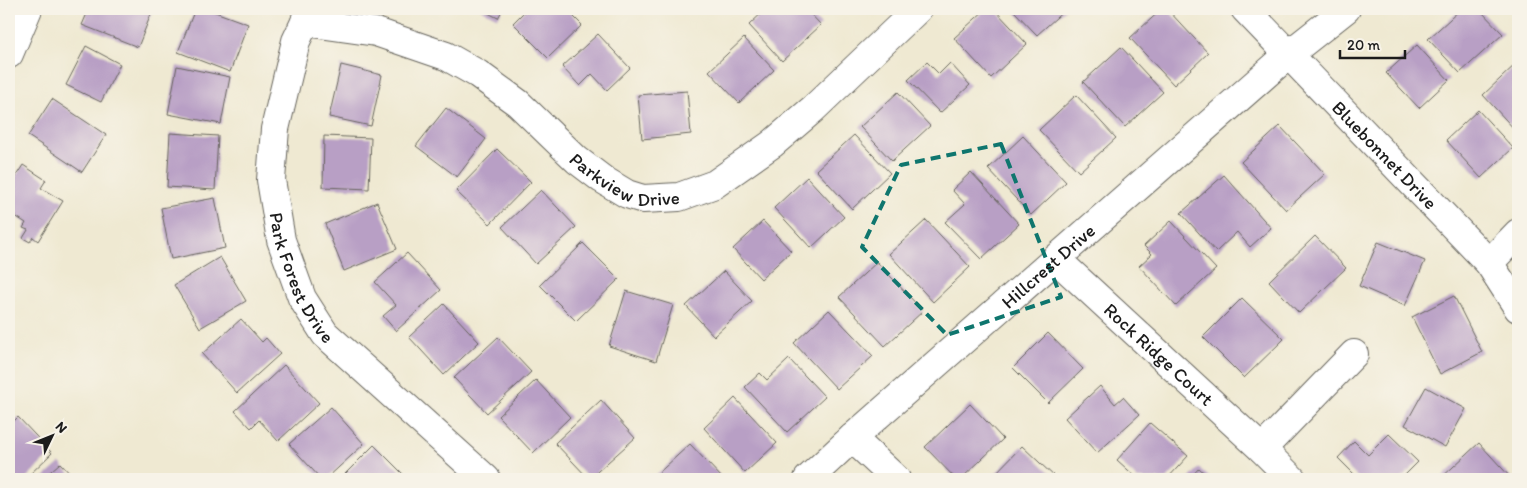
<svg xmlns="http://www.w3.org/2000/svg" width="1527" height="488" viewBox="0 0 1527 488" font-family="Itim,sans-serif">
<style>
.building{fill:#b89fc5}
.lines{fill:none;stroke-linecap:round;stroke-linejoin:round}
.minor-casing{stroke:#66645c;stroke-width:30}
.minor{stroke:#fff;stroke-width:28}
.marked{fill:none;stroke:#0f766e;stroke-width:4;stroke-dasharray:10 6;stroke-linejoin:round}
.labels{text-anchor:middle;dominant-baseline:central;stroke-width:4.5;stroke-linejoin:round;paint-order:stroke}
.street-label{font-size:19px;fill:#1c1c1c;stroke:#f7f3e8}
</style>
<rect width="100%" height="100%" fill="#f7f3e8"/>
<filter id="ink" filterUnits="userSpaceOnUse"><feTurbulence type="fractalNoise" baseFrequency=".02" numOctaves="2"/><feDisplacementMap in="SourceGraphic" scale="10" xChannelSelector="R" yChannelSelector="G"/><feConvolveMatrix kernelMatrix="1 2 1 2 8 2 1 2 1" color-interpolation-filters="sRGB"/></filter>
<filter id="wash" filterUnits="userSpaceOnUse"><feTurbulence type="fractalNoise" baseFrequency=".0096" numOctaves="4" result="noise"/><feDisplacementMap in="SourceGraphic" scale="20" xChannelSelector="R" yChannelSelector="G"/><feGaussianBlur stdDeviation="1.12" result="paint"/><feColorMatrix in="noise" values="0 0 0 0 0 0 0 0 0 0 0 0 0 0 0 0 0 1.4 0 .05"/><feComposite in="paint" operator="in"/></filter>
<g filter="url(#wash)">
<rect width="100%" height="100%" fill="#efe9d2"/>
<g id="blocks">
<g class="building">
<polygon points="89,9 153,9 138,47 82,25"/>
<polygon points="195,9 207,9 248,24 230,72 178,52"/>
<polygon points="480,9 503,9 498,18"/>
<polygon points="527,9 566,9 582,25 548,58 513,23"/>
<polygon points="766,9 806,9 821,25 782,61 749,25"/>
<polygon points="986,9 994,9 1027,44 991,78 954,38"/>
<polygon points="1012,9 1066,9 1037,35"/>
<polygon points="1162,9 1167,9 1208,53 1174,85 1130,38"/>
<polygon points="1461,9 1479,9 1503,34 1460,73 1428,39"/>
<polygon points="598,34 630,68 607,90 592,74 580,86 562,67"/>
<polygon points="744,38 774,70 739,103 709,71"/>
<polygon points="1417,45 1449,80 1419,108 1386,73"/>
<polygon points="86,46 120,64 101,102 66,85"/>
<polygon points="1121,47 1163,92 1125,127 1083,82"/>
<polygon points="927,62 939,74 950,63 970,85 940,113 908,80"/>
<polygon points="1518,62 1518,129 1516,131 1483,95"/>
<polygon points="341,65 382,75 371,126 329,117"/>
<polygon points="177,66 230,77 221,124 168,114"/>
<polygon points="687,91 691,134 642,139 638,95"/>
<polygon points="898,92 930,126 892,161 860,127"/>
<polygon points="1076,95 1116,138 1079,172 1039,130"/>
<polygon points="52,99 106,135 82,172 28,136"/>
<polygon points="446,108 486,139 457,177 416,146"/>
<polygon points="1478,110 1513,148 1481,178 1446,140"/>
<polygon points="1280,126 1325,174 1286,210 1241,162"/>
<polygon points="170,133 218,136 215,190 167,187"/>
<polygon points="854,135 890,173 852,209 816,170"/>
<polygon points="324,136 371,138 369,189 323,187"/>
<polygon points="1023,136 1066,182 1031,215 988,169"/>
<polygon points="497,149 531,182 490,224 456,191"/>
<polygon points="23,165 46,180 41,188 63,201 38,241 33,237 30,242 23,238 28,230 23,228 26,223 9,212 9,187"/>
<polygon points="971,172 1019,224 981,259 945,222 965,204 952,190"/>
<polygon points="1224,175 1271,228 1250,247 1237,232 1216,252 1181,213"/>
<polygon points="807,177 844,217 811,248 774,208"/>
<polygon points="541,190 576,227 536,264 502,227"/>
<polygon points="215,198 225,248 171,259 161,208"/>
<polygon points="377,202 397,249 344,271 325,224"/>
<polygon points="926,220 970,267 933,302 889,254"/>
<polygon points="763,221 791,251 761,279 733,249"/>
<polygon points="1171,221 1216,269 1176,306 1139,266 1152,254 1144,246"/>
<polygon points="1315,236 1346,268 1299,313 1269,281"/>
<polygon points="1378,242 1425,261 1405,306 1359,286"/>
<polygon points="583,243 619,279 576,321 540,285"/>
<polygon points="407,253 441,290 396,331 383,316 396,305 375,282"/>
<polygon points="220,257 246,301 200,328 174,285"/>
<polygon points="877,262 923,311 885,346 839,297"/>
<polygon points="724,271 752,301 714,336 686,306"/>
<polygon points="626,291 673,305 656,361 609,346"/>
<polygon points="1454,296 1482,352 1440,374 1412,317"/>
<polygon points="1242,298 1284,339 1244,378 1203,337"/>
<polygon points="444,304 479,342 444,375 409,337"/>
<polygon points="829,310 873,356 837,389 794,343"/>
<polygon points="241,319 262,342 266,338 280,354 237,393 202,354"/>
<polygon points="1048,333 1083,369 1048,403 1013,368"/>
<polygon points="498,337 531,372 487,413 454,378"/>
<polygon points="789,359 825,397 787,432 745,387 760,373 767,380"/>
<polygon points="284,365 319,403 278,441 259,420 251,428 235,411"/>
<polygon points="536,380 570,417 533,453 498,416"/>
<polygon points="1100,386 1115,404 1123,397 1139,415 1097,453 1065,418"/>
<polygon points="1426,387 1466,409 1445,447 1405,425"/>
<polygon points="735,398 777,443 745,473 704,428"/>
<polygon points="601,400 635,438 589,479 555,443"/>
<polygon points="970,404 1003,439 961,479 956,479 925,447"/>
<polygon points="331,407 364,444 326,479 321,479 289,444"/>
<polygon points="18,417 52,453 25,479 9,479 9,426"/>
<polygon points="1150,423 1188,456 1167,479 1138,479 1117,460"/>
<polygon points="1389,434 1418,462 1401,479 1359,479 1338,458 1354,441 1368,455"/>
<polygon points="1479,443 1512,479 1440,479"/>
<polygon points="690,444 723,479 652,479"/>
<polygon points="374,445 408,479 340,479"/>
<polygon points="1022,446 1057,479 990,479"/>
<polygon points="60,463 75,479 42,479"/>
<polygon points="1199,468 1211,479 1189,479"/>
</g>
</g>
</g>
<g filter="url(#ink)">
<use href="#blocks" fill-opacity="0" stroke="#66645c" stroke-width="1"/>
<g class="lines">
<defs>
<g id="minor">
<path id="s1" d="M308 9 305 22 296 41 275 129 271 180 281 240 302 298 325 334 486 479"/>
<path id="s2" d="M1245 9 1489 263 1518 308"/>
<path id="s3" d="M305 22 376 32 446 56 478 74 518 103 577 160 602 179 627 194 643 199 679 197 715 184 772 144 813 109 918 9"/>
<polyline points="9,54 28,9"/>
<path id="s4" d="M1056 259 1262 449 1292 479"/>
<polyline points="1489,263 1518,233"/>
<polyline points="852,438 896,479"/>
<polyline points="1262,449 1354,354"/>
<path id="s5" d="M808 479 852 438 1289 54 1346 9"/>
</g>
</defs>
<use href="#minor" class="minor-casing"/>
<use href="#minor" class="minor"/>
</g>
</g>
<path class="marked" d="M1001 144 1061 297 947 335 862 247 901 165Z"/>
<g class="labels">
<g class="street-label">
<text stroke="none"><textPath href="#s2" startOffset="202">Bluebonnet Drive</textPath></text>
<text stroke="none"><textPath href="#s3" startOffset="368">Parkview Drive</textPath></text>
<text stroke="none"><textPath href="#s5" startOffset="321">Hillcrest Drive</textPath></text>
<text stroke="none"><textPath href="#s1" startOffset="279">Park Forest Drive</textPath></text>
<text stroke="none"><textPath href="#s4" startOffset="140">Rock Ridge Court</textPath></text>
</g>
</g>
<rect width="1527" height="488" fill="none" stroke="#f7f3e8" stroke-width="30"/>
<g transform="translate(52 436) rotate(47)" stroke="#f7f3e8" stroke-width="4" paint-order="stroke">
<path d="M0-4L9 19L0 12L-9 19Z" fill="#1c1c1c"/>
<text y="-8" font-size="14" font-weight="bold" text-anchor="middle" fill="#1c1c1c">N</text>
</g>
<path d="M1340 50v8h65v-8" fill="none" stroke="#1c1c1c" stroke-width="2.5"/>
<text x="1347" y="50" font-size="15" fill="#1c1c1c" stroke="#f7f3e8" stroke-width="4" paint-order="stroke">20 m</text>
</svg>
